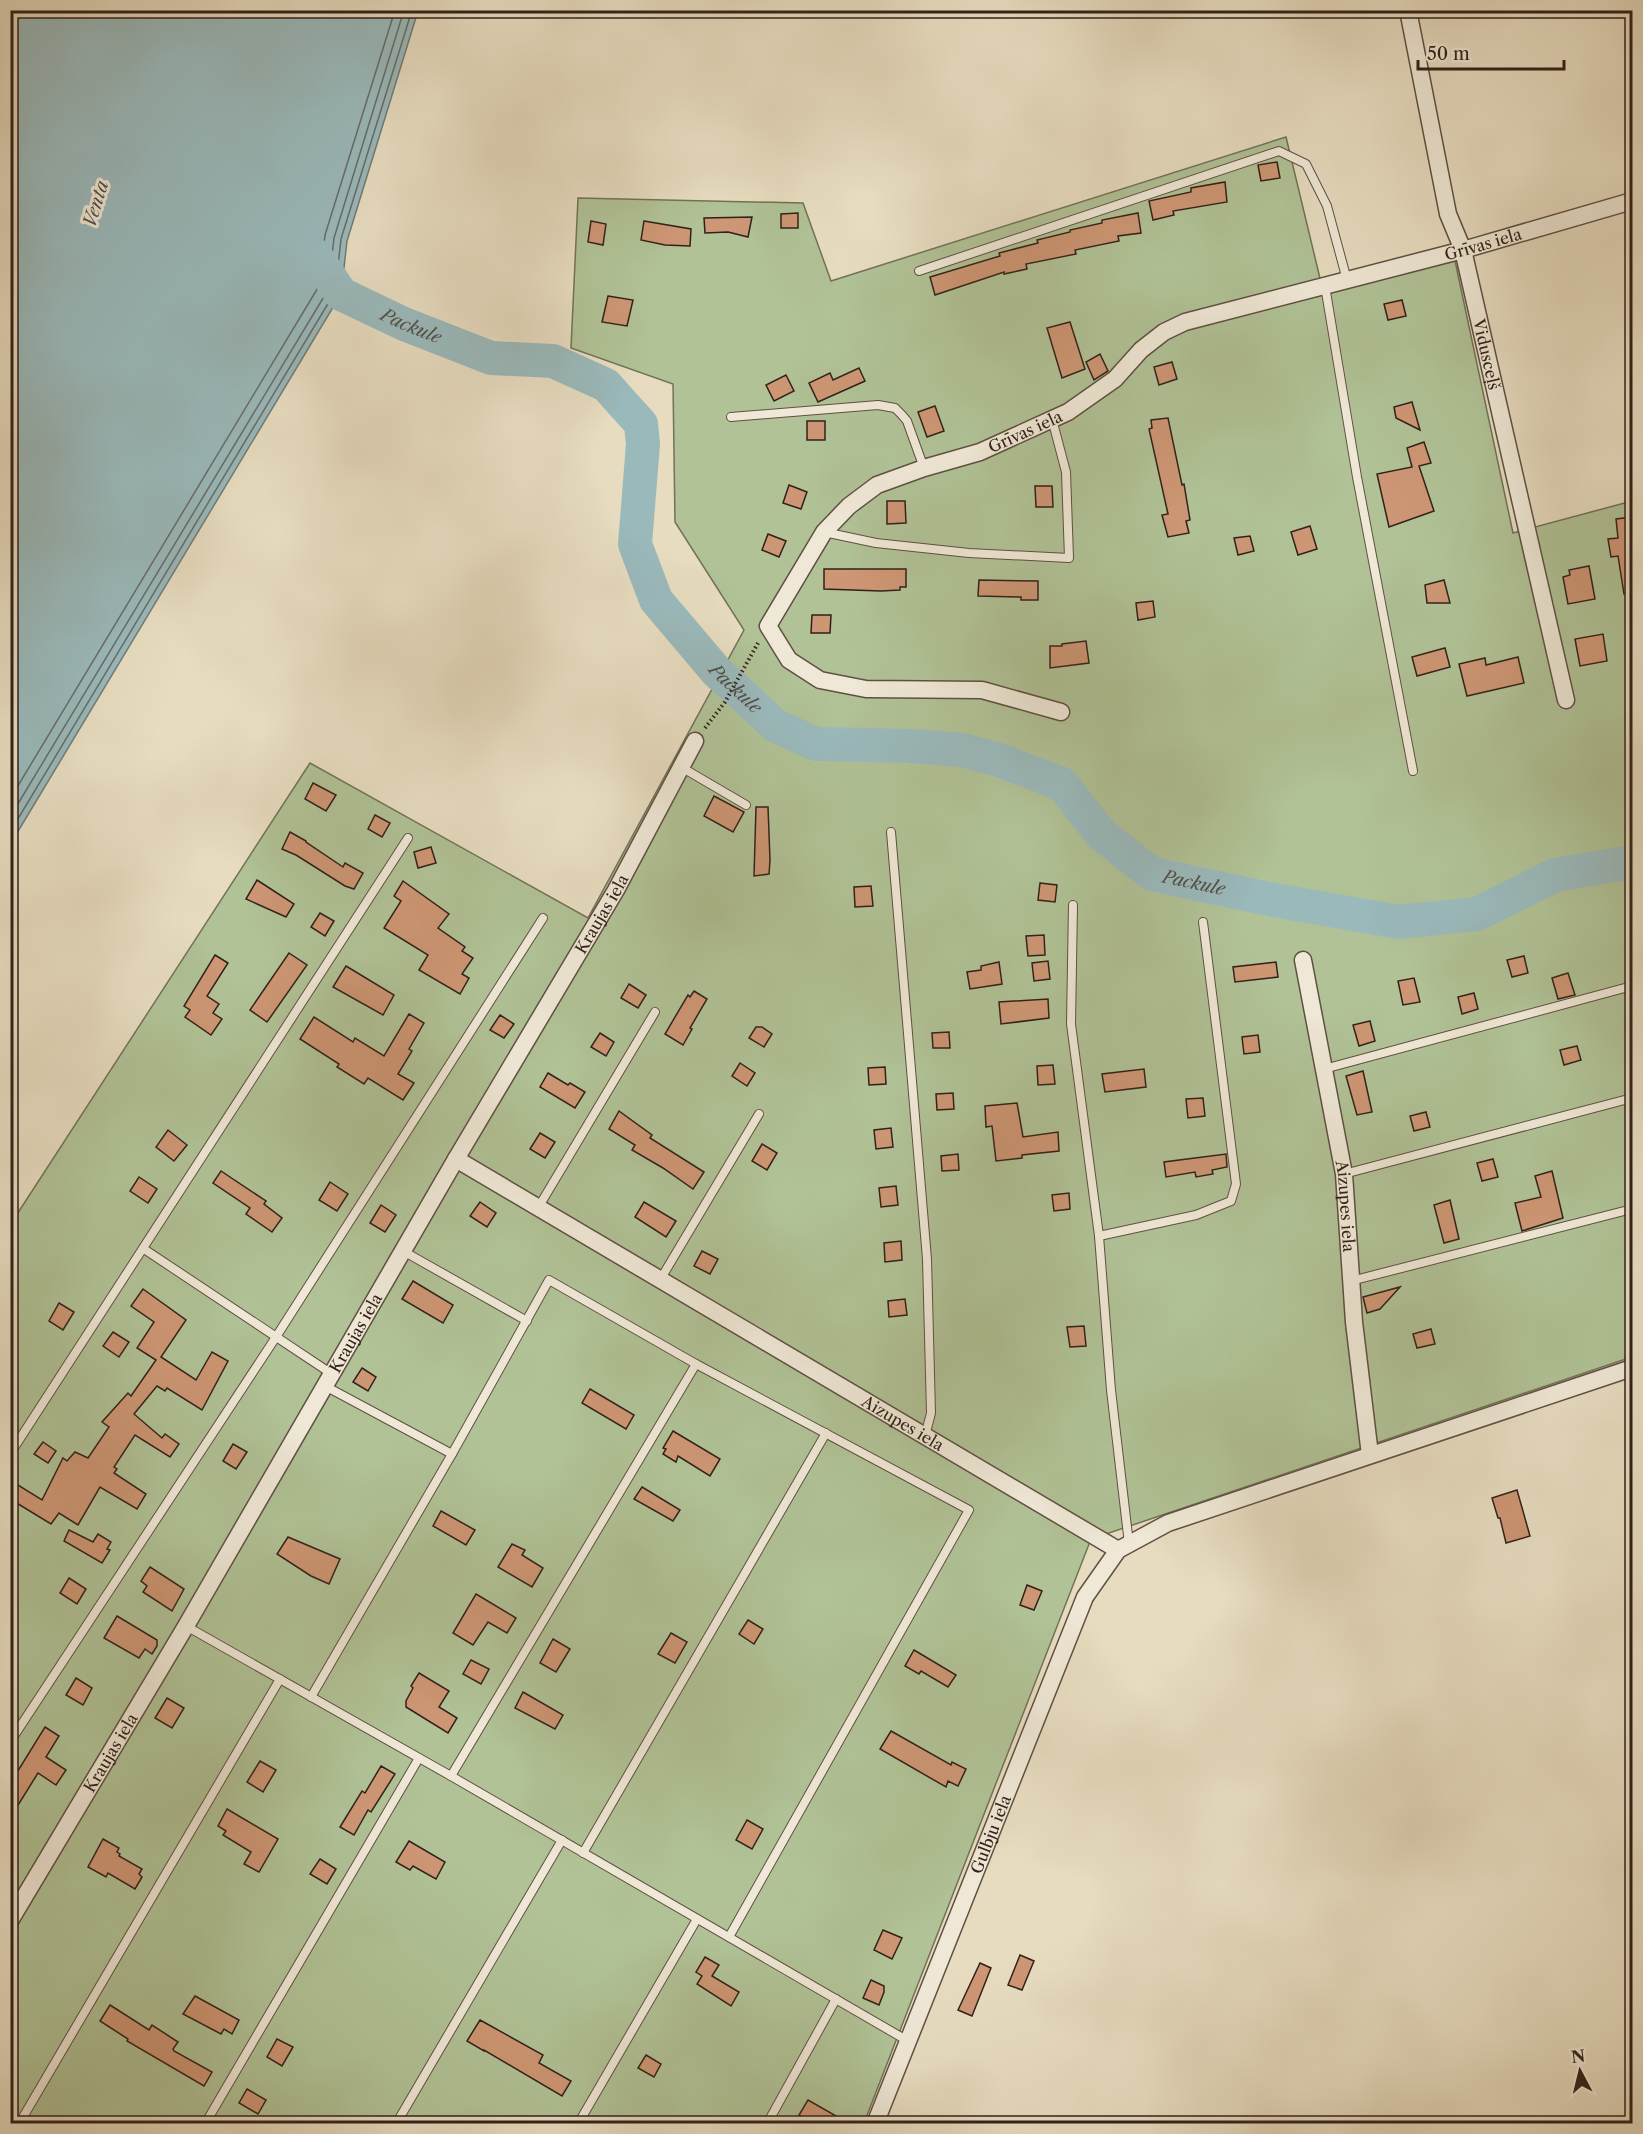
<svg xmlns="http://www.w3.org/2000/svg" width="1643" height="2134" viewBox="0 0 1643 2134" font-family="'Libre Caslon Text',serif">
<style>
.green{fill:#b0c296;stroke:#717258;stroke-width:1.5}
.water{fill:#9ab9bb;stroke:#707c7a;stroke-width:1.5}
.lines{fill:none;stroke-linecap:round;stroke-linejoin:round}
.shore{stroke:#666d6a;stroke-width:1.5}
.river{stroke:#9ab9bb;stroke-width:34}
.building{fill:#cd9674;stroke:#322119;stroke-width:1.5}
.service-casing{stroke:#5f5043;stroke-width:10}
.minor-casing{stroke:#5f5043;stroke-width:19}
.path{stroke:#322119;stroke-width:4;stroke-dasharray:1.5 3;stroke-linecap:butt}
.service{stroke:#efe8d6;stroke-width:8}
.minor{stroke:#efe8d6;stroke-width:16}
.labels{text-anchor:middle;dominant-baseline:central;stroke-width:6;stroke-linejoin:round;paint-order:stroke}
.street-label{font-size:16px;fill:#322119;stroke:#efe8d6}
.water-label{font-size:18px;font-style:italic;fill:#514f4a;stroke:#efe8d6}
</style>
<rect width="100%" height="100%" fill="#e7dcc0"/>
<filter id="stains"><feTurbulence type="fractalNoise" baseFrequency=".00333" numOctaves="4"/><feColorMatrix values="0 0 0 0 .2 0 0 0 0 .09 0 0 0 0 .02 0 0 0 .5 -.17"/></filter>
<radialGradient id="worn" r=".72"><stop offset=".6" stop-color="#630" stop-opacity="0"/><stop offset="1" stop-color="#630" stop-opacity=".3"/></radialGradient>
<polygon class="green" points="1286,137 1324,295 1454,256 1513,533 1632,501 1632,1357 1091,1539 864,2123 11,2123 10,1225 310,763 588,918 744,630 675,522 673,384 571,348 578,198 803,203 831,281"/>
<polygon class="water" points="11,10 418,11 347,241 341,294 11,843"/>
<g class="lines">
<g class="shore">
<polyline points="10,799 319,286 325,235 395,10"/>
<polyline points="10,817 328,290 334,238 404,10"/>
<polyline points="10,832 335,292 341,239 412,10"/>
</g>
<path class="river" id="s1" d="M315 255 341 294 404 324 491 358 553 361 606 385 641 424 643 444 635 544 656 600 717 672 776 726 816 744 911 746 962 750 999 760 1062 784 1101 834 1152 874 1274 900 1399 922 1477 914 1555 875 1632 862"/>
</g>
<g class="building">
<polygon points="1277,162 1280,178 1261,181 1258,165"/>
<polygon points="1225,182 1227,202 1173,211 1174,215 1153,220 1149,201 1191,192 1191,188"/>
<polygon points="798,213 798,228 781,228 781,214"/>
<polygon points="1138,213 1141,233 1118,236 1119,241 1075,250 1076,254 1026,264 1027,269 1004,274 1004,272 935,295 930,277 1000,256 999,253 1038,243 1037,240 1070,232 1070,230 1102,223 1102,220"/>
<polygon points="752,217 748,237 728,232 705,233 704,218"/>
<polygon points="591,221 606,224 603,245 588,242"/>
<polygon points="644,221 691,229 690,246 665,245 641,240"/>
<polygon points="608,296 633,300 627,326 602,322"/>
<polygon points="1402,300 1406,316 1388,320 1384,304"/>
<polygon points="1070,322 1085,369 1062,378 1047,328"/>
<polygon points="1100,354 1108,371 1094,380 1086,362"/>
<polygon points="1172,362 1177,379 1159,385 1154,367"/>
<polygon points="859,368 865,381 818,402 809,383 830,373 833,380"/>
<polygon points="786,375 794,391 774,401 766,385"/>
<polygon points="1412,402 1420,430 1396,418 1394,407"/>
<polygon points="935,406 944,431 927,437 918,412"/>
<polygon points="1168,418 1182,485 1184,484 1190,520 1186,521 1189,533 1168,537 1162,515 1168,514 1149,429 1152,428 1151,420"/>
<rect x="807" y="421" width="18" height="19"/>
<polygon points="1424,442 1431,463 1419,466 1434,511 1389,527 1377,474 1412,467 1407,448"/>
<polygon points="789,485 807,492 801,509 783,503"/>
<polygon points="1035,486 1052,486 1053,507 1036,507"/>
<polygon points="887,501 905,501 906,523 887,524"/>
<polygon points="1632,517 1632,593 1624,594 1618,556 1611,557 1608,539 1618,538 1616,519"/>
<polygon points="1310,526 1317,549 1298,555 1291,532"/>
<polygon points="768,534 786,541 779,557 762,550"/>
<polygon points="1250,536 1254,551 1238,555 1234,538"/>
<polygon points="1589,566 1595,599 1568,604 1563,577 1570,575 1569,570"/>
<polygon points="824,569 906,569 906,587 900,587 900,590 881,591 824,589"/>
<polygon points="979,580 1038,581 1038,600 1021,600 1021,597 978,596"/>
<polygon points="1444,580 1450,603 1427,603 1425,585"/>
<polygon points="1153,601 1155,617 1138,620 1136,603"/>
<polygon points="812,615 831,615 830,633 811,633"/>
<polygon points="1603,634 1607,661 1580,666 1575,639"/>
<polygon points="1086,641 1089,663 1050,668 1050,646 1062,646 1062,644"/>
<polygon points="1445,648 1450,667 1417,676 1412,657"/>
<polygon points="1518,657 1524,683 1467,696 1459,664 1485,658 1486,665"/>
<polygon points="313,783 336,795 326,811 305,799"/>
<polygon points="714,796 744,812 733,832 704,816"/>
<polygon points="756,807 768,807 770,860 769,874 754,876"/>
<polygon points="375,815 390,823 382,837 368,829"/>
<polygon points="290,832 306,841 306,842 343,867 345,863 363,873 354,889 345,886 296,855 282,849"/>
<polygon points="431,847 436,863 418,868 414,852"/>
<polygon points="257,880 294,904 286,917 246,899"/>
<polygon points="403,881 449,914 438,928 465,947 462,951 473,958 462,974 469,978 460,994 419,970 428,955 384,928 401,901 394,896"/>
<polygon points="1040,883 1057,885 1055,902 1038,900"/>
<polygon points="871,886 873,906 855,907 854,887"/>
<polygon points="320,913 334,921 325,936 311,927"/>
<polygon points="1044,935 1045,955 1028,956 1026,936"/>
<polygon points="289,953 307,965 267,1022 250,1010"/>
<polygon points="215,955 228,963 207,996 219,1004 213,1013 222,1019 211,1035 185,1017 190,1010 184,1006"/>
<polygon points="1524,956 1528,973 1512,977 1507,960"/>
<polygon points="1048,961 1050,979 1034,981 1032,963"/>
<polygon points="999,962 1002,984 970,989 967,972 981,970 981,966"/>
<polygon points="1276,962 1278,977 1235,982 1233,967"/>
<polygon points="346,966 394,995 383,1015 333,987"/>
<polygon points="1568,973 1575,995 1558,999 1552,978"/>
<polygon points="1414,978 1420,1002 1403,1005 1398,981"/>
<polygon points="629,984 646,995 638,1008 621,998"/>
<polygon points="694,991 707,999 690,1028 692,1029 683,1045 665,1034 688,995 690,997"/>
<polygon points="1474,993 1478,1009 1462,1014 1458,997"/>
<polygon points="1048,999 1049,1018 1001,1024 999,1002"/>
<polygon points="409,1014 424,1023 409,1049 412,1051 398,1074 414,1083 403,1100 368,1078 364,1084 337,1067 339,1064 300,1039 314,1017 353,1042 355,1038 384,1056"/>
<polygon points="500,1015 514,1024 504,1038 490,1030"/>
<polygon points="1370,1021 1375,1041 1359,1046 1353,1025"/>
<polygon points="756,1027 762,1027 772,1034 764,1047 749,1038"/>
<polygon points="949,1032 950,1048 933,1048 932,1033"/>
<polygon points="600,1033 614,1042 606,1056 591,1047"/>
<polygon points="1258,1035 1260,1052 1244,1054 1242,1037"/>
<polygon points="1577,1046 1581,1060 1564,1065 1560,1050"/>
<polygon points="740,1063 755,1073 747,1086 732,1076"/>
<polygon points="1053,1065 1055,1084 1038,1085 1037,1066"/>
<polygon points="885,1067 886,1084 869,1085 868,1068"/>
<polygon points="1144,1069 1146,1087 1105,1092 1102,1074"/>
<polygon points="1363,1071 1372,1112 1357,1115 1346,1076"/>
<polygon points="548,1073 568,1085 570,1083 585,1092 575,1108 540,1087"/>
<polygon points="953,1093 954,1109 937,1110 936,1094"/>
<polygon points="1203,1098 1205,1116 1188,1118 1186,1099"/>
<polygon points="1017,1103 1023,1137 1058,1132 1059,1151 1022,1155 1022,1158 996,1161 992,1126 986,1127 985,1106"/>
<polygon points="619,1111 652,1135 650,1138 704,1172 693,1189 663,1168 632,1150 635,1145 609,1129"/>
<polygon points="1426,1112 1430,1127 1414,1131 1410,1116"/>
<polygon points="891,1128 893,1147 876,1149 874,1130"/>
<polygon points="168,1130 187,1145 174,1161 156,1147"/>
<polygon points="540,1133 555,1142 545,1158 530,1149"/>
<polygon points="762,1144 777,1153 767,1170 752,1161"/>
<polygon points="958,1154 959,1170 942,1171 941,1156"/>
<polygon points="1226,1154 1227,1167 1212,1170 1213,1174 1196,1177 1195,1172 1166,1177 1164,1162"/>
<polygon points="1493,1159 1498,1177 1482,1181 1477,1163"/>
<polygon points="221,1171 266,1201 264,1204 282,1218 272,1232 246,1214 250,1208 213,1183"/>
<polygon points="1552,1171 1563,1218 1522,1231 1515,1203 1541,1197 1535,1176"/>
<polygon points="139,1177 157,1189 148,1203 130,1191"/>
<polygon points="330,1182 348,1194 337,1211 319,1200"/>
<polygon points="896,1186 898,1205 881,1207 879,1188"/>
<polygon points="1069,1193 1070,1209 1054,1211 1052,1195"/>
<polygon points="1450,1200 1459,1239 1444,1243 1434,1205"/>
<polygon points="480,1202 496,1213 487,1227 470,1216"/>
<polygon points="644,1202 676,1221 666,1237 635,1217"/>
<polygon points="381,1205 396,1215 385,1232 370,1223"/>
<polygon points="901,1241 902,1260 885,1262 884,1243"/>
<polygon points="702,1251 718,1259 710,1274 694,1266"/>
<polygon points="413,1281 453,1305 443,1323 402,1299"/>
<polygon points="1400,1287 1380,1309 1367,1313 1363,1297"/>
<polygon points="143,1289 186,1320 161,1357 196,1380 212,1352 228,1361 202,1410 167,1388 165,1391 157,1386 134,1414 162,1438 165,1434 179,1444 170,1457 135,1435 114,1467 117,1469 114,1473 146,1494 137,1509 100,1487 78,1525 59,1513 51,1524 10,1499 10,1480 42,1500 63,1458 67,1461 75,1452 88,1458 109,1427 102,1422 128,1393 131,1396 156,1360 137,1348 154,1322 131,1306"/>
<polygon points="905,1299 907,1315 889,1317 888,1301"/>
<polygon points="59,1303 74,1312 63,1330 49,1321"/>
<polygon points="1084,1326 1086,1346 1070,1347 1067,1327"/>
<polygon points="1431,1329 1435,1344 1417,1348 1413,1334"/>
<polygon points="113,1332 129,1342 119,1357 103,1346"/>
<polygon points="362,1368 376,1377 368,1391 353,1382"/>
<polygon points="590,1389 634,1415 626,1429 582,1403"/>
<polygon points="673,1431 720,1459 710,1476 678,1456 676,1462 663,1454 666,1449 663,1448"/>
<polygon points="43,1442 56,1451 48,1463 34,1454"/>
<polygon points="233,1444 247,1452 236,1469 223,1461"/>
<polygon points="642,1487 680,1510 673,1521 634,1499"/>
<polygon points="1517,1490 1530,1536 1506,1543 1500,1518 1498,1518 1492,1498"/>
<polygon points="441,1511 475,1530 466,1545 433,1526"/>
<polygon points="69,1530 93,1542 98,1534 111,1542 107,1549 110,1550 102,1563 64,1541"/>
<polygon points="288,1537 340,1559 329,1584 311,1576 277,1554"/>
<polygon points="512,1544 525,1550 522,1555 543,1568 532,1587 498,1567"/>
<polygon points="150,1567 184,1589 172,1611 143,1592 147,1586 141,1581"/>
<polygon points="69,1578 86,1589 77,1604 60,1593"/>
<polygon points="1027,1585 1042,1591 1034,1610 1020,1605"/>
<polygon points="476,1594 516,1618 507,1633 488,1622 473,1645 453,1633"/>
<polygon points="117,1616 157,1640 157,1646 152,1654 145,1649 139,1658 104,1638"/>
<polygon points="748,1620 763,1629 754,1644 739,1634"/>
<polygon points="671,1633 687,1642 675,1663 658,1654"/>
<polygon points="553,1639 570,1649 556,1672 540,1663"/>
<polygon points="914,1650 956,1675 948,1687 921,1671 919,1674 905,1666"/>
<polygon points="471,1660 489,1669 481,1684 463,1674"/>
<polygon points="419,1673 449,1691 439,1707 457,1718 448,1733 406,1707 406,1701 413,1688 411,1686"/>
<polygon points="76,1678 92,1688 83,1705 66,1695"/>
<polygon points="523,1692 563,1715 555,1729 515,1708"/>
<polygon points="167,1698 184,1708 172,1728 155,1718"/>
<polygon points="45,1727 59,1736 46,1757 66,1770 56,1785 38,1773 10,1818 10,1771 16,1774"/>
<polygon points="891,1731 951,1765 952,1762 966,1769 958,1786 948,1781 946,1787 880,1749"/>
<polygon points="260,1761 276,1770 263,1792 247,1782"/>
<polygon points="381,1766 395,1774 371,1812 368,1810 354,1835 340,1827 362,1791 365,1793"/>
<polygon points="227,1809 278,1839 259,1872 244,1864 251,1852 223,1835 226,1831 218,1826"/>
<polygon points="747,1820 763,1829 752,1849 736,1840"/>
<polygon points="103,1839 119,1848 117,1852 120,1854 119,1856 142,1869 139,1874 142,1877 135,1889 108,1873 106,1877 88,1867"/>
<polygon points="409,1841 445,1862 436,1879 413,1866 410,1870 396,1862"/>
<polygon points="320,1859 336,1869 327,1884 310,1874"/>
<polygon points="883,1930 902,1938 892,1959 874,1950"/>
<polygon points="1020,1955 1034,1961 1022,1990 1008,1985"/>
<polygon points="705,1957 719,1965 712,1976 739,1992 731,2006 697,1984 702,1976 696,1972"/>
<polygon points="980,1963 991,1968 972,2016 958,2010"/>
<polygon points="871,1980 884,1986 884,1992 879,2005 863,1998"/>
<polygon points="195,1996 239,2020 232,2034 224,2029 221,2034 183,2014"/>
<polygon points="110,2005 149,2030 152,2025 178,2042 173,2049 174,2051 212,2072 204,2086 127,2041 128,2039 100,2021"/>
<polygon points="480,2020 543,2055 539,2063 571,2081 562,2096 484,2050 484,2051 467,2041"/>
<polygon points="277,2039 293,2047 282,2066 267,2057"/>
<polygon points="646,2055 661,2064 654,2077 638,2068"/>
<polygon points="247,2089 266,2100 258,2114 239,2103"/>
<polygon points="808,2100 850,2124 813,2124 799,2115"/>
</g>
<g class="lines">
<defs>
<g id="service">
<polyline points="919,271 1279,151 1306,164 1327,206 1347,280"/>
<polyline points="1325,286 1357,477 1413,771"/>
<polyline points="731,417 878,405 895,408 902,415 907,421 924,468"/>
<polyline points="824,532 876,543 969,553 1069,558 1066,472 1052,419"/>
<polyline points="681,767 746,805"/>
<polyline points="891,832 927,1259 931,1413 925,1436"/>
<polyline points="1073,905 1071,1024 1099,1236 1111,1390 1129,1544"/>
<polyline points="1324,1069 1632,986"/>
<polyline points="1344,1174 1632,1098"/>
<polyline points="538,1208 655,1012"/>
<polyline points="1099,1236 1196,1215 1231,1201 1236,1184 1203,922"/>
<polyline points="144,1249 332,1374"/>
<polyline points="403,1251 527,1321"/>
<polyline points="660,1280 759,1114"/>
<polyline points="1351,1281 1632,1209"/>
<polyline points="696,1364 969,1510 729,1937"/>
<polyline points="10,1454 408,838"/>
<polyline points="186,1626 451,1776 696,1364 549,1280 452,1454 325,1386"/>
<polyline points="311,1697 452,1454"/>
<polyline points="10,1742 276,1337 543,918"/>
<polyline points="451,1776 908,2041"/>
<polyline points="583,1853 826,1433"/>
<polyline points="19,2124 280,1679"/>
<polyline points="205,2124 419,1758"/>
<polyline points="396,2124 562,1840"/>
<polyline points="578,2124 697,1919"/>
<polyline points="767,2124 836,1999"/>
</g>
<g id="minor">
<path id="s2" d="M1408 10 1448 214 1463 250 1566 700"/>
<path id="s3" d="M1061 712 982 690 866 689 820 680 789 660 768 626 824 532 849 506 877 485 924 468 980 452 1068 412 1115 379 1141 350 1164 332 1185 322 1463 250 1632 201"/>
<path id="s4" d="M1303 960 1344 1174 1354 1322 1370 1455"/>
<path id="s5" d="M456 1159 1118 1550"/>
<path id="s6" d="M10 1921 186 1626 456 1159 616 890 695 741"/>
<path id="s7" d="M875 2124 1085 1597 1118 1550 1168 1523 1632 1368"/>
</g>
</defs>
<use href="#service" class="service-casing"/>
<use href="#minor" class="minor-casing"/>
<polyline class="path" points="705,728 725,702 758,643"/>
<use href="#service" class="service"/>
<use href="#minor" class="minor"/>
</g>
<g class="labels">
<g class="street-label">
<text stroke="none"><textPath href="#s3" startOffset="1164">Grīvas iela</textPath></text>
<text stroke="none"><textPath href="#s2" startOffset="354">Vidusceļš</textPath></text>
<text stroke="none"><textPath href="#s3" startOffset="660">Grīvas iela</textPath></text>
<text stroke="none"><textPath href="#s6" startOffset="1168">Kraujas iela</textPath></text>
<text stroke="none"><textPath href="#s4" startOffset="250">Aizupes iela</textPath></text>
<text stroke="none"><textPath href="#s6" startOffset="682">Kraujas iela</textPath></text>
<text stroke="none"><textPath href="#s5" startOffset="519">Aizupes iela</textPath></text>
<text stroke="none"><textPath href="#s6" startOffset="196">Kraujas iela</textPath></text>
<text stroke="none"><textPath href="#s7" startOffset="312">Gulbju iela</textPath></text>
</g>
<g class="water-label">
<text transform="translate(96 204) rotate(-73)">Venta</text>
<text stroke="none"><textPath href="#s1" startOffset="124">Packule</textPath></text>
<text stroke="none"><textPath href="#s1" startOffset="682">Packule</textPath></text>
<text stroke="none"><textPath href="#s1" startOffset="1204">Packule</textPath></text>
</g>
</g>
<rect width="1643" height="2134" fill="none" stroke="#e7dcc0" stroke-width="36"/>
<rect x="12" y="12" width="1619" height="2110" fill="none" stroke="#322119" stroke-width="3"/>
<rect x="18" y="18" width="1607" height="2098" fill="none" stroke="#322119" stroke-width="1.5"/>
<g transform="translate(1580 2071) rotate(353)" stroke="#efe8d6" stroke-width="4.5" paint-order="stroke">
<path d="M0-4.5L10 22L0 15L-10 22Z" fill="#322119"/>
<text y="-9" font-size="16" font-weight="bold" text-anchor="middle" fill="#322119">N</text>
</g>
<path d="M1418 60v9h146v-9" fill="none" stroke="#322119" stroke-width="3"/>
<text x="1427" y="60" font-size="18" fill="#322119" stroke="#efe8d6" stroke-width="4.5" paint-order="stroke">50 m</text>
<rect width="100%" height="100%" filter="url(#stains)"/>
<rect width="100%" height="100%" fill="url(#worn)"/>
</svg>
